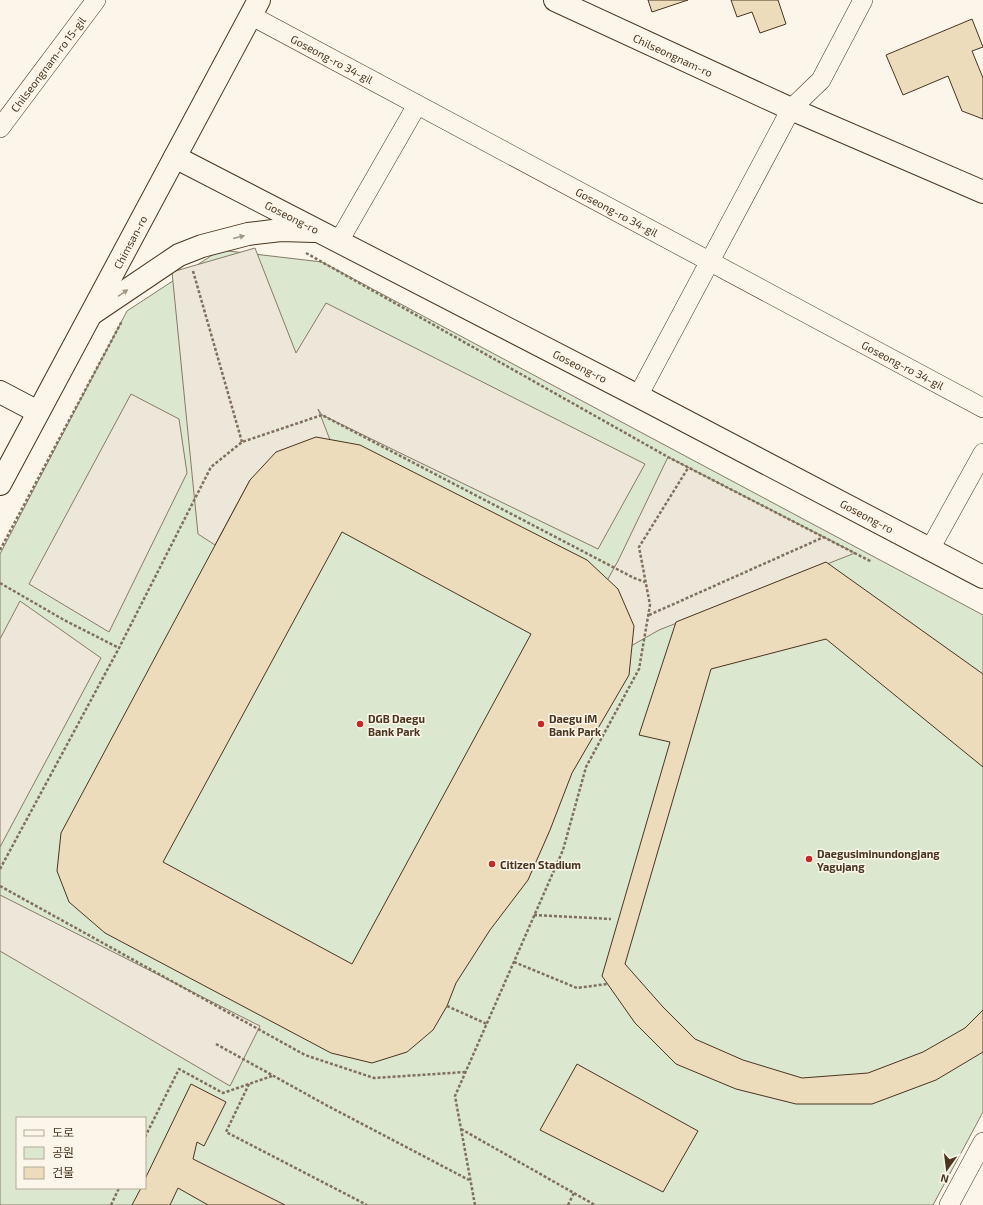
<svg xmlns="http://www.w3.org/2000/svg" width="983" height="1205" viewBox="0 0 983 1205" font-family="'Exo 2','Noto Sans KR',sans-serif">
<style>
.green{fill:#dce7d0;stroke:#887966;fill-rule:evenodd}
.parking{fill:#ede7d9;stroke:#887966}
.building{fill:#ecdcbc;stroke:#4a3520;fill-rule:evenodd}
.lines{fill:none;stroke-linecap:round;stroke-linejoin:round}
.street-casing{stroke:#4a3520;stroke-width:20}
.secondary-casing{stroke:#4a3520;stroke-width:24}
.path{stroke:#7f6f5c;stroke-width:2.5;stroke-dasharray:3 2;stroke-linecap:butt}
.street{stroke:#fbf6e9;stroke-width:19}
.secondary{stroke:#fbf6e9;stroke-width:22}
.oneway{fill:#a29684}
.poi-dot{fill:#c62828;stroke:#fbf6e9;stroke-width:1.5}
.labels{text-anchor:middle;dominant-baseline:central;stroke-width:3;stroke-linejoin:round;paint-order:stroke}
.street-label{font-size:11px;fill:#4a3520;stroke:#fbf6e9}
.poi-label{font-size:11px;font-weight:bold;fill:#4a3520;stroke:#fbf6e9;text-anchor:start}
</style>
<rect width="100%" height="100%" fill="#fbf6e9"/>
<path class="green" d="M220 250 322 262 983 615V1112L933 1205H0V554L127 311ZM17 1118H145V1188H17Z"/>
<g class="parking">
<polygon points="255,248 296,353 326,303 645,464 598,549 322,415 318,409 332,445 250,480 215,545 198,534 172,272"/>
<polygon points="131,394 179,419 187,473 109,632 29,584"/>
<polygon points="668,457 855,553 659,630 617,654 594,604 618,561"/>
<polygon points="20,601 101,658 0,847 0,639"/>
<polygon points="0,895 260,1026 230,1086 0,951"/>
</g>
<g class="building">
<polygon points="648,0 688,0 652,12"/>
<polygon points="731,0 778,0 786,24 760,33 752,12 737,17"/>
<polygon points="972,19 983,47 972,51 983,78 983,119 962,111 948,76 903,95 886,55"/>
<path d="M316 437 360 445 587 560 618 589 634 626 629 675 572 773 550 830 528 880 490 930 456 983 447 1006 433 1030 407 1052 372 1063 331 1053 105 933 69 902 57 871 61 833 250 480 276 452ZM342 532 531 634 352 964 163 862Z"/>
<polygon points="826,562 983,674 983,767 826,639 711,669 625,964 663,1007 695,1039 743,1060 802,1078 868,1073 923,1052 965,1028 983,1010 983,1052 936,1080 872,1104 796,1104 736,1089 676,1064 635,1023 602,976 670,742 639,735 676,622"/>
<polygon points="577,1064 698,1131 663,1192 540,1130"/>
<polygon points="191,1084 226,1102 204,1146 197,1142 193,1159 285,1205 208,1205 178,1188 170,1205 132,1205 141,1188 145,1188 145,1179"/>
</g>
<g class="lines">
<defs>
<g id="street">
<polyline points="252,16 983,408"/>
<polyline points="0,128 96,0"/>
<polyline points="339,241 417,105"/>
<polyline points="638,396 791,109 821,80 863,0"/>
<polyline points="930,549 983,453"/>
<polyline points="949,1205 983,1142"/>
</g>
<g id="secondary">
<polyline points="555,0 791,109 983,192"/>
<polyline points="175,157 638,396 983,577"/>
<polyline points="93,313 179,255 202,246 248,234 281,230 314,231"/>
<polyline points="0,392 38,412"/>
<polyline points="0,484 259,0"/>
</g>
</defs>
<use href="#street" class="street-casing"/>
<use href="#secondary" class="secondary-casing"/>
<g class="path">
<polyline points="306,253 668,457 872,562"/>
<polyline points="193,271 242,442"/>
<polyline points="0,550 122,321"/>
<polyline points="0,583 64,620 119,648"/>
<polyline points="649,615 824,537"/>
<polyline points="0,869 119,648 211,467 242,442 322,415 634,578 645,582"/>
<polyline points="0,886 305,1055 374,1078 466,1072"/>
<polyline points="534,915 611,919"/>
<polyline points="514,962 577,988 607,984"/>
<polyline points="447,1006 487,1024"/>
<polyline points="216,1044 326,1105 469,1180"/>
<polyline points="249,1084 226,1132 367,1205"/>
<polyline points="461,1129 595,1205"/>
<polyline points="145,1137 179,1069 223,1093 272,1076"/>
<polyline points="111,1205 119,1188"/>
<polyline points="475,1205 455,1096 563,850 586,767 639,669 650,605 639,547 688,468"/>
<polyline points="568,1205 574,1193"/>
</g>
<use href="#street" class="street"/>
<use href="#secondary" class="secondary"/>
</g>
<defs><path id="oneway-solid" d="M-6-.8H1V-3.2L6.5 0L1 3.2V.8H-6Z"/></defs>
<g class="oneway">
<use href="#oneway-solid" transform="translate(239 237) rotate(-14)"/>
<use href="#oneway-solid" transform="translate(123 293) rotate(-34)"/>
</g>
<g class="poi-dot">
<circle cx="360" cy="724" r="4"/>
<circle cx="541" cy="724" r="4"/>
<circle cx="809" cy="859" r="4"/>
<circle cx="492" cy="864" r="4"/>
</g>
<g class="labels">
<g class="street-label">
<text transform="translate(673 55) rotate(25)">Chilseongnam-ro</text>
<text transform="translate(332 59) rotate(28)">Goseong-ro 34-gil</text>
<text transform="translate(48 64) rotate(-53)">Chilseongnam-ro 15-gil</text>
<text transform="translate(617 212) rotate(28)">Goseong-ro 34-gil</text>
<text transform="translate(292 217) rotate(27)">Goseong-ro</text>
<text transform="translate(130 242) rotate(-62)">Chimsan-ro</text>
<text transform="translate(903 365) rotate(28)">Goseong-ro 34-gil</text>
<text transform="translate(580 366) rotate(27)">Goseong-ro</text>
<text transform="translate(867 516) rotate(28)">Goseong-ro</text>
</g>
<g class="poi-label">
<text x="368" y="718">DGB Daegu<tspan x="368" dy="13">Bank Park</tspan></text>
<text x="549" y="718">Daegu iM<tspan x="549" dy="13">Bank Park</tspan></text>
<text x="817" y="853">Daegusiminundongjang<tspan x="817" dy="13">Yagujang</tspan></text>
<text x="500" y="864">Citizen Stadium</text>
</g>
</g>
<rect x="16" y="1117" width="130" height="72" fill="#fbf6e9" stroke="#b4a999"/>
<rect x="24" y="1130" width="20" height="6" fill="#fbf6e9" stroke="#b4a999"/>
<text x="52" y="1137" font-size="12" fill="#4a3520">도로</text>
<rect x="24" y="1147" width="20" height="12" fill="#dce7d0" stroke="#b4a999"/>
<text x="52" y="1157" font-size="12" fill="#4a3520">공원</text>
<rect x="24" y="1167" width="20" height="12" fill="#ecdcbc" stroke="#b4a999"/>
<text x="52" y="1177" font-size="12" fill="#4a3520">건물</text>
<g transform="translate(947 1169) rotate(194)" stroke="#fbf6e9" stroke-width="3" paint-order="stroke">
<path d="M0-3L7 15L0 10L-7 15Z" fill="#4a3520"/>
<text y="-6" font-size="11" font-weight="bold" text-anchor="middle" fill="#4a3520">N</text>
</g>
</svg>
